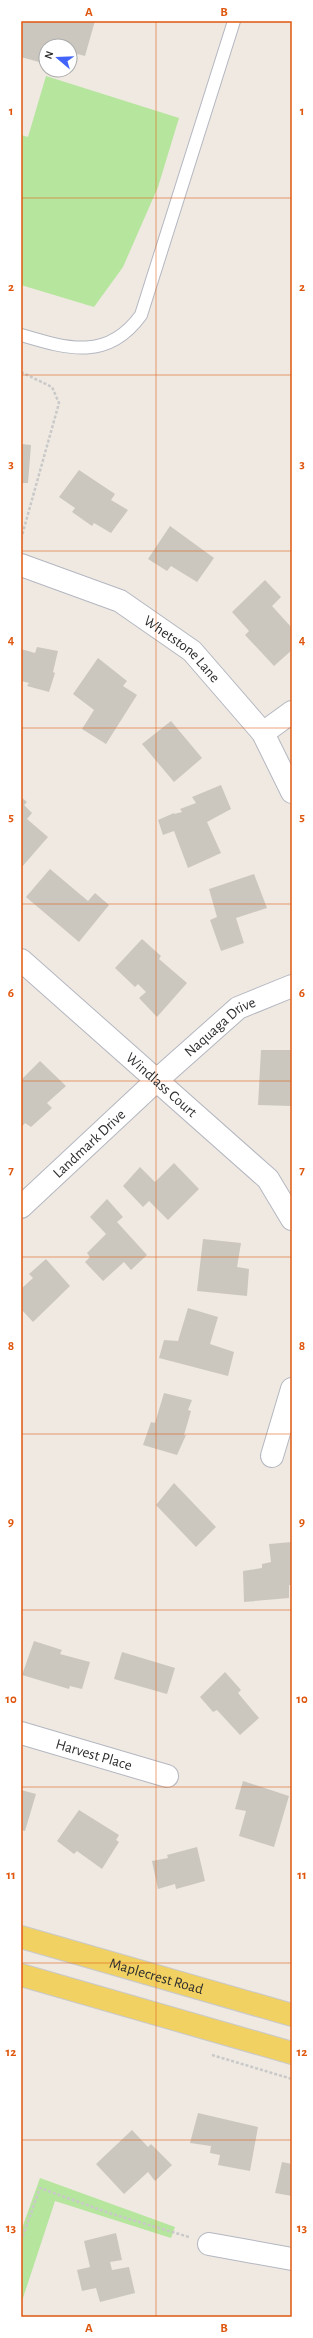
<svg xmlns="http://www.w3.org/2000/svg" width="313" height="2338" viewBox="0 0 313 2338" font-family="'Alegreya Sans',sans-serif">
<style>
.green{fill:#b6e59e}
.building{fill:#cbc7bf}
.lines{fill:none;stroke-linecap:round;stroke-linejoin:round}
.lane-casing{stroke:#b4b7c1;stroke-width:14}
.street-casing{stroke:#b4b7c1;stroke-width:24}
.primary-casing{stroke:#c9c9c9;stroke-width:24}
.path{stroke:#c9c9c9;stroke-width:2.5;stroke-dasharray:3 2;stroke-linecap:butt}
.lane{stroke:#fff;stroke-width:12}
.street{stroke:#fff;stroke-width:22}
.primary{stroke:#f2d163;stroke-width:22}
.grid{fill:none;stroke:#df570e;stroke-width:1;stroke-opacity:0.55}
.labels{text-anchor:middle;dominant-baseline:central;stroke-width:3;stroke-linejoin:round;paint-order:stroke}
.street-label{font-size:15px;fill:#2e2e2e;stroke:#fff}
.neatline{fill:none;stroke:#df570e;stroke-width:1.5}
.grid-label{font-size:13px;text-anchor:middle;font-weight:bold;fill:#df570e}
</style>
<rect width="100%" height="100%" fill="#efe9e1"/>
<g class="green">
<polygon points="46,76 179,118 158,187 123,267 94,307 21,285 21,135 28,137"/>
<polygon points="40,2178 175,2227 171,2238 55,2201 21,2304 21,2231"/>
</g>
<g class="building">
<polygon points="21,21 95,21 85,56 70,52 70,46 46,46 46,64 21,57"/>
<polygon points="21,444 31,445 28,483 21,483"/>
<polygon points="79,470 115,494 111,500 128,510 111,533 94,523 92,526 72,512 75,508 59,497"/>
<polygon points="170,526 214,558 197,582 171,566 167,571 148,559"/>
<polygon points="265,580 281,597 272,606 292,628 292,650 274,666 245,635 249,631 232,612"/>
<polygon points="37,647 58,651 53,672 55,673 49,692 27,686 29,683 21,681 21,649 35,653"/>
<polygon points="98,658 127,681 123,686 137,695 106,744 82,729 94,710 73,694"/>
<polygon points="171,721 202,758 174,782 142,744"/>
<polygon points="221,785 231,809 207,822 221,853 188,868 174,831 163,835 158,820 174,813 174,814 182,812 180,809 196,803 192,797"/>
<polygon points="21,797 27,802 24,805 32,813 27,819 48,837 21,868"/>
<polygon points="50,869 88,901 95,893 109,905 79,942 26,897"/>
<polygon points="254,874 267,908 236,918 244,943 221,951 210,920 217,917 209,889"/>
<polygon points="142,939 161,956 159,959 187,983 157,1017 139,998 146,992 138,984 135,987 115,968"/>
<polygon points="261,1050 292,1050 292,1106 258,1105"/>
<polygon points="40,1061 66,1086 47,1103 52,1108 31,1127 25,1123 21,1128 21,1080"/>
<polygon points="174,1163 199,1189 168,1220 149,1201 143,1207 123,1186 140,1167 155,1182"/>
<polygon points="107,1199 123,1217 117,1222 147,1255 131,1270 124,1262 103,1281 85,1262 90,1257 87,1253 106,1234 90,1217"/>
<polygon points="203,1239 241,1243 237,1267 249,1269 247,1296 197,1291"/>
<polygon points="46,1259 70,1286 33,1322 21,1309 21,1289 33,1278 29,1274"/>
<polygon points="188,1308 218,1317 210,1344 234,1352 228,1376 159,1358 164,1340 178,1341"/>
<polygon points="164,1393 192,1400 188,1410 191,1411 184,1435 186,1435 177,1455 143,1445 151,1422 155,1423"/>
<polygon points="174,1483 216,1527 196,1547 156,1505"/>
<polygon points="292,1542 292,1585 289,1585 289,1598 244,1602 243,1571 262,1568 262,1564 271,1562 269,1544"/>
<polygon points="34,1641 62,1650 60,1654 90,1662 82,1689 70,1686 69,1689 22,1675"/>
<polygon points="122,1652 175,1668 167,1694 114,1679"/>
<polygon points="225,1672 241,1690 238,1693 259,1718 240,1735 217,1710 213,1712 200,1697"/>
<polygon points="243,1781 289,1796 274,1847 239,1836 246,1811 235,1809"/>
<polygon points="21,1790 36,1794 25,1831 21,1830"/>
<polygon points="79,1810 119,1835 116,1840 119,1842 102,1869 77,1851 74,1854 57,1841"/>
<polygon points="197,1847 205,1881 176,1889 175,1884 158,1889 152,1861 168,1858 167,1855"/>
<polygon points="198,2113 258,2127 250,2171 218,2165 220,2155 210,2153 211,2146 190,2143"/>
<polygon points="132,2130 148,2147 151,2144 172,2165 155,2181 148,2172 124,2194 96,2164"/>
<polygon points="282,2162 292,2164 292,2196 275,2193"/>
<polygon points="116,2233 122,2260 110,2262 112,2270 129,2267 135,2293 100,2302 96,2288 82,2291 77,2270 90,2267 84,2241"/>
</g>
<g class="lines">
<defs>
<path id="lane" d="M21 335C68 349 108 361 141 315L234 21"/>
<g id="street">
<path id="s1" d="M21 565 120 601 192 651 263 733 292 792"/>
<polyline points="263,733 292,712"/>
<path id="s2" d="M21 960 268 1179 292 1219"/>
<path id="s3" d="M21 1207 157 1080 238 1008 292 986"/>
<polyline points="272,1456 292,1389"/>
<path id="s4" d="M21 1733 167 1776"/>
<polyline points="209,2244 292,2259"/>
</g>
<g id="primary">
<path id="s5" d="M21 1937 292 2015"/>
<polyline points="21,1975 292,2053"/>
</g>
</defs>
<use href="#lane" class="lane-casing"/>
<use href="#street" class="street-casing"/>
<use href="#primary" class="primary-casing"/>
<g class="path">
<polyline points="21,372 52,387 59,403 21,539"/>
<polyline points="212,2055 292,2079"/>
<polyline points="21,2241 40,2188 109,2213 189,2237"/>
</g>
<use href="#lane" class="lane"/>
<use href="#street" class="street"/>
<use href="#primary" class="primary"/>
</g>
<path class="grid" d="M156 21V2317M21 198H292M21 375H292M21 551H292M21 728H292M21 904H292M21 1081H292M21 1257H292M21 1434H292M21 1610H292M21 1787H292M21 1963H292M21 2140H292"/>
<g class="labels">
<g class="street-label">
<text stroke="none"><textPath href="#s1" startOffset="184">Whetstone Lane</textPath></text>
<text stroke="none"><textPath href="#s3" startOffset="269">Naquaga Drive</textPath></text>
<text stroke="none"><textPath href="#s2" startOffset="188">Windlass Court</textPath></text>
<text stroke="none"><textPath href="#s3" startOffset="93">Landmark Drive</textPath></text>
<text stroke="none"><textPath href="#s4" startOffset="76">Harvest Place</textPath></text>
<text stroke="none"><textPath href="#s5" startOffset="141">Maplecrest Road</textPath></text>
</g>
</g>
<rect width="313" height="2338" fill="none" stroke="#ffffff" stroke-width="44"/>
<g transform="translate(58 58) rotate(289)"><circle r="19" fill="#ffffff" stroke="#ababab"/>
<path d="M0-3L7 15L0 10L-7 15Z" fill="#4264fb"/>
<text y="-6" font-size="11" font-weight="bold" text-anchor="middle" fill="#2e2e2e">N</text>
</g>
<rect x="22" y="22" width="269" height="2294" class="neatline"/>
<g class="grid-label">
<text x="89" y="16">A</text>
<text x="224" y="16">B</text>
<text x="11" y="115">1</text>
<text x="302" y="115">1</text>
<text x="11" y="291">2</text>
<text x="302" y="291">2</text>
<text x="11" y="468">3</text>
<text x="302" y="468">3</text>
<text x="11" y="644">4</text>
<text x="302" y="644">4</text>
<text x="11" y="821">5</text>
<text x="302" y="821">5</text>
<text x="11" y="997">6</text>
<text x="302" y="997">6</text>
<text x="11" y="1174">7</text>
<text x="302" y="1174">7</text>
<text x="11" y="1350">8</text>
<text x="302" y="1350">8</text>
<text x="11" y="1526">9</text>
<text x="302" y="1526">9</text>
<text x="11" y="1703">10</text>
<text x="302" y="1703">10</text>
<text x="11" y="1879">11</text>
<text x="302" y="1879">11</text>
<text x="11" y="2056">12</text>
<text x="302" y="2056">12</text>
<text x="11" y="2232">13</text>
<text x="302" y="2232">13</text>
<text x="89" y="2332">A</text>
<text x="224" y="2332">B</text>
</g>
</svg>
